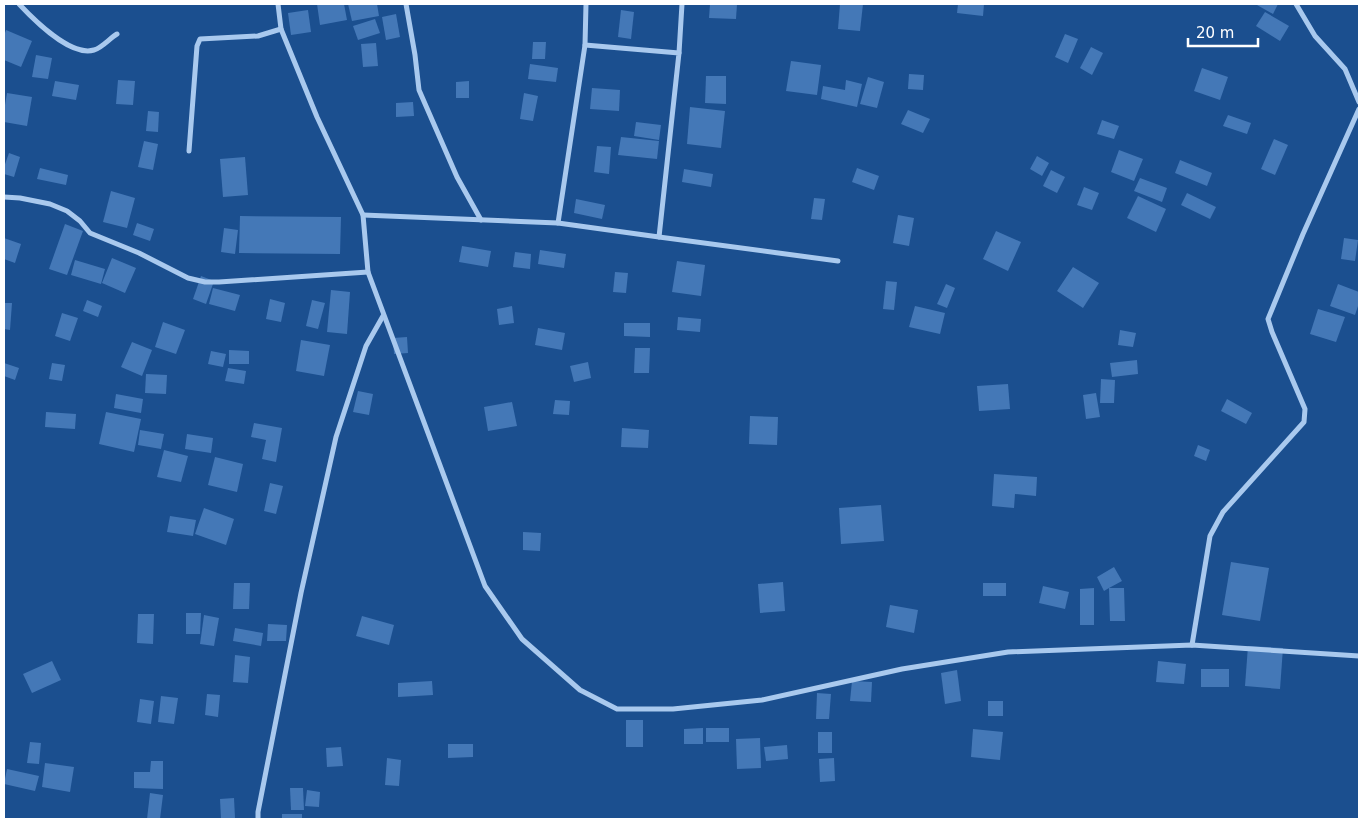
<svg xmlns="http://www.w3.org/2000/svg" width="1363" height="823" viewBox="0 0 1363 823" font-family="'DejaVu Sans',sans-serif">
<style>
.building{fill:#4478b7}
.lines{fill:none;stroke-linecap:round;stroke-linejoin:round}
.street{stroke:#a9c9ee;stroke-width:5}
</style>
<rect width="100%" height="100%" fill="#1b4f8f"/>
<g class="building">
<polygon points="317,4 344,4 347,20 320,25"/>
<polygon points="348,4 377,4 379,16 352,21"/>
<polygon points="710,4 737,4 736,19 709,18"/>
<polygon points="840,4 863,4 860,31 838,29"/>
<polygon points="958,4 984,4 983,16 957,13"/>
<polygon points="1257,4 1278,4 1273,14 1257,5"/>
<polygon points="308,10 311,32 291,35 288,13"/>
<polygon points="621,10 634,12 631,39 618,37"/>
<polygon points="1265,12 1289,26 1280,41 1256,26"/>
<polygon points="396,14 400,37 386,40 382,17"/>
<polygon points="375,19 380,33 358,40 353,26"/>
<polygon points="6,30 32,41 21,67 4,60 4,36"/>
<polygon points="1065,34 1078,39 1068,63 1055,57"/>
<polygon points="533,42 546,42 545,59 532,59"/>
<polygon points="376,43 378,66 363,67 361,44"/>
<polygon points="1091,47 1103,53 1092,75 1080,68"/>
<polygon points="36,55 52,58 48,79 32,77"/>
<polygon points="791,61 821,65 817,95 786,91"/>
<polygon points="530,64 558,68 556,82 528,79"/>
<polygon points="1202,68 1228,77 1220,100 1194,91"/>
<polygon points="909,74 924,75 923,90 908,89"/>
<polygon points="706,76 726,76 726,104 705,103"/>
<polygon points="868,77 884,82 877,108 860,104"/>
<polygon points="118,80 135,81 133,105 116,104"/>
<polygon points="846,80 862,84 857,107 821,99 823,86 845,90"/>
<polygon points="55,81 79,85 76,100 52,96"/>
<polygon points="469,81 469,98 456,98 456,82"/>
<polygon points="592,88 620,90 619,111 590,109"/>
<polygon points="7,93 32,97 27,126 4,122 4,111"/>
<polygon points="524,93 538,96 533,121 520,119"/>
<polygon points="413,102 414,116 396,117 396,103"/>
<polygon points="690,107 725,111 721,148 687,144"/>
<polygon points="908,110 930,119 923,133 901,124"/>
<polygon points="148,111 159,112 158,132 146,131"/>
<polygon points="1228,115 1251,123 1247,134 1223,126"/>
<polygon points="1102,120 1119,126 1114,139 1097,134"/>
<polygon points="636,122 661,125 659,140 634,136"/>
<polygon points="621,137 659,141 657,159 618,155"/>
<polygon points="1274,139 1288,145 1275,175 1261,169"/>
<polygon points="144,141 158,144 153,170 138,167"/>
<polygon points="597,146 611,147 609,174 594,172"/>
<polygon points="1119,150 1143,159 1134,181 1111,172"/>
<polygon points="9,153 20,157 14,177 4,174 4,167"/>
<polygon points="1037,156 1049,163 1042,176 1030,169"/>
<polygon points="245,157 248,195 223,197 220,159"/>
<polygon points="1180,160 1212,173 1207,186 1175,173"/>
<polygon points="40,168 68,175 66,185 37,179"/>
<polygon points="857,168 879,176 874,190 852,182"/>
<polygon points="684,169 713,174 711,187 682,182"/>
<polygon points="1051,170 1065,177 1057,193 1043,186"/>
<polygon points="1140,178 1167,188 1162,202 1134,191"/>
<polygon points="1084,187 1099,193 1092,210 1077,205"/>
<polygon points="111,191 135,198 127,228 103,222"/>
<polygon points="1187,193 1216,207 1210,219 1181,205"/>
<polygon points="1138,196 1166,209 1156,232 1127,218"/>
<polygon points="814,198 825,199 822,220 811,219"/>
<polygon points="576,199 605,205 602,219 574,213"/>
<polygon points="898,215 914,218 909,246 893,243"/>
<polygon points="240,216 341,217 340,254 239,253"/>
<polygon points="137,223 154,229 150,241 133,235"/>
<polygon points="65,224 83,231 67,275 49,269"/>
<polygon points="224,228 238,230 235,254 221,252"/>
<polygon points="996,231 1021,242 1008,271 983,259"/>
<polygon points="4,238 21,244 15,263 4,259"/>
<polygon points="1344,238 1358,240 1355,261 1341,259"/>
<polygon points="462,246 491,251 488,267 459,262"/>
<polygon points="540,250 566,254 564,268 538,264"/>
<polygon points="515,252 531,254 530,269 513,267"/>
<polygon points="112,258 136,268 125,293 102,283"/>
<polygon points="75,260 105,269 101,284 71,275"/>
<polygon points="677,261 705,265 701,296 672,292"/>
<polygon points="1073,267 1099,283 1083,308 1057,291"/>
<polygon points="615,272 628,273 626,293 613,292"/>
<polygon points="201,276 214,281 206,304 193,299"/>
<polygon points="886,281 897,282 894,310 883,309"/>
<polygon points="946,284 955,288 947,308 937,304"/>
<polygon points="1338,284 1359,292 1359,303 1355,315 1330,306"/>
<polygon points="213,288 240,295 235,311 209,304"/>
<polygon points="331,290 350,292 347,334 327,332"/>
<polygon points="270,299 285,303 281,322 266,319"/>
<polygon points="87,300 102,306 98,317 83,311"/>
<polygon points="312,300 325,303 318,329 306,326"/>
<polygon points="4,303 12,303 10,330 4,329"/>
<polygon points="512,306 514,323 499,325 497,309"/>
<polygon points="915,306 945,313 940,334 909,327"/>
<polygon points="1318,309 1345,317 1336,342 1310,334"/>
<polygon points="62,313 78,318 70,341 55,336"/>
<polygon points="678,317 701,319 700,332 677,330"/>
<polygon points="163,322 185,330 176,354 155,347"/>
<polygon points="624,323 650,323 650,337 624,336"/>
<polygon points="538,328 565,333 562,350 535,345"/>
<polygon points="1120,330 1136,333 1133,347 1118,345"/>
<polygon points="407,337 408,353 394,354 393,338"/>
<polygon points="301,340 330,345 324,376 296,371"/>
<polygon points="132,342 152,350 142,376 121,367"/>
<polygon points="635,348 650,348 649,373 634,373"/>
<polygon points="229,350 249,351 249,364 229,364"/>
<polygon points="211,351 226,354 223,367 208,364"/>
<polygon points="1137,360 1138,374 1112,377 1110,363"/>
<polygon points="588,362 591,378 574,382 570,366"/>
<polygon points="4,363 19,368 15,380 4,376"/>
<polygon points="52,363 65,365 62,381 49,379"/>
<polygon points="228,368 246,371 244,384 225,381"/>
<polygon points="146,374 167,375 166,394 145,393"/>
<polygon points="1101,379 1115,380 1114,403 1100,403"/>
<polygon points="1008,384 1010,409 979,411 977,386"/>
<polygon points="358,391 373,394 369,415 353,412"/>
<polygon points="1096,393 1100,417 1086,419 1083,395"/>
<polygon points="116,394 143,399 141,413 114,408"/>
<polygon points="1227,399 1252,413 1246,424 1221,411"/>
<polygon points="555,400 570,401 569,415 553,414"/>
<polygon points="512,402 517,426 488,431 484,407"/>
<polygon points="46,412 76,414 75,429 45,427"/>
<polygon points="106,412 141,419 134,452 99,444"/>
<polygon points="750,416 778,417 777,445 749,444"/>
<polygon points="254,423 282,428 276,462 262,459 266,440 251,437"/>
<polygon points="622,428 649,430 648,448 621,447"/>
<polygon points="140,430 164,434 161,449 138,445"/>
<polygon points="187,434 213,438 211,453 185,449"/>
<polygon points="1198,445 1210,450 1206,461 1194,456"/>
<polygon points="164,450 188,456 181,482 157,477"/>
<polygon points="215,457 243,464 237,492 208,485"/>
<polygon points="994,474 1037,477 1036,496 1015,494 1014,508 992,506"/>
<polygon points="270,483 283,486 276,514 264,511"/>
<polygon points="881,505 884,541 841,544 839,508"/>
<polygon points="204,508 234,519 226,545 195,534"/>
<polygon points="170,516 196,520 193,536 167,532"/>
<polygon points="523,532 541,533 540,551 523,550"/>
<polygon points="1231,562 1269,568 1260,621 1222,615"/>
<polygon points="1114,567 1122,581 1109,588 1124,588 1125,621 1110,621 1109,588 1104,591 1097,577"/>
<polygon points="783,582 785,611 760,613 758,584"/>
<polygon points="234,583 250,583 249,609 233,609"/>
<rect x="983" y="583" width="23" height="13"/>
<polygon points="1043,586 1069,592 1065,609 1039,603"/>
<polygon points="1094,588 1094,625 1080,625 1080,589"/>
<polygon points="890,605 918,610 914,633 886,627"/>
<polygon points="186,613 201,613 200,634 186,634"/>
<polygon points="138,614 154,614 153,644 137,643"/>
<polygon points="204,615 219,618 214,646 200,644"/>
<polygon points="362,616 394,625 389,645 356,636"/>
<polygon points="268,624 287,625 286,641 267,641"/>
<polygon points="235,628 263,633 261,646 233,641"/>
<polygon points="1248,646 1283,648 1280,689 1245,686"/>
<polygon points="235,655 250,657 248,683 233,682"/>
<polygon points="52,661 61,680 32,693 23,674"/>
<polygon points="1158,661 1186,664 1184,684 1156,682"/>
<rect x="1201" y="669" width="28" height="18"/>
<polygon points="957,670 961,701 945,704 941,673"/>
<polygon points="432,681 433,695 398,697 398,683"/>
<polygon points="852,681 872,682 871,702 850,701"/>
<polygon points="817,693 831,694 829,719 816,719"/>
<polygon points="207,694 220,695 218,717 205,715"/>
<polygon points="161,696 178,698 174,724 158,722"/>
<polygon points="140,699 154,701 151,724 137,722"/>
<rect x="988" y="701" width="15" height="15"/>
<rect x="626" y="720" width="17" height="27"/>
<polygon points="703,728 703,744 684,744 684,729"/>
<rect x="706" y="728" width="23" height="14"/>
<polygon points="973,729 1003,732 1000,760 971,757"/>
<rect x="818" y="732" width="14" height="21"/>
<polygon points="760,738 761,768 737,769 736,739"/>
<polygon points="30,742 41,743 39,764 27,763"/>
<polygon points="448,744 473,744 473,757 448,758"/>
<polygon points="787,745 788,759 766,761 764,747"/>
<polygon points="341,747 343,766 327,767 326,748"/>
<polygon points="387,758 401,760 399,786 385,785"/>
<polygon points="834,758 835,781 820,782 819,759"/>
<polygon points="151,761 163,761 163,789 134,788 134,772 150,772"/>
<polygon points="45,763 74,767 70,792 42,787"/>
<polygon points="7,769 39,776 35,791 4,784"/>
<polygon points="290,788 303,788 304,810 291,810"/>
<polygon points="307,790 320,792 319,807 305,806"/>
<polygon points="150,793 163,795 160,819 147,819"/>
<polygon points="234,798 235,818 221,819 220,799"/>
<rect x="282" y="814" width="20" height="5"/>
</g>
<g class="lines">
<g class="street">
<path d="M19 4C34 20 71 57 94 50 102 48 110 38 117 34"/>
<polyline points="278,4 281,29 317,117 363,215 368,272 485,586 522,639 580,690 617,709 673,709 762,700 902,669 1008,652 1192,645 1359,656"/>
<polyline points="406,4 415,55 419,90 457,177 481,220"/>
<polyline points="1296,4 1315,36 1345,69 1359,102"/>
<polyline points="679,53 682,4"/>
<polyline points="189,151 197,46 200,39 258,36 281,29"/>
<polyline points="4,197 20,198 50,204 67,211 80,221 90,233 139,253 188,278 205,282 219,282 368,272"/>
<polyline points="363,215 558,223 585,45 586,4"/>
<polyline points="558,223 659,237 679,53 585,45"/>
<polyline points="659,237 838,261"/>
<polyline points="1192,645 1210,536 1223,512 1304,422 1305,409 1272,332 1268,319 1303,234 1359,109"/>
<polyline points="258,819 258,812 301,593 336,437 366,346 383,316"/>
</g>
</g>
<rect width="1363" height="823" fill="none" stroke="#ffffff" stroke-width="10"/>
<path d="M1188 38v8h70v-8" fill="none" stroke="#ffffff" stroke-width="2.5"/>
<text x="1196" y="38" font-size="15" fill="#ffffff" stroke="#1b4f8f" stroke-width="4" paint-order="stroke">20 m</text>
</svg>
